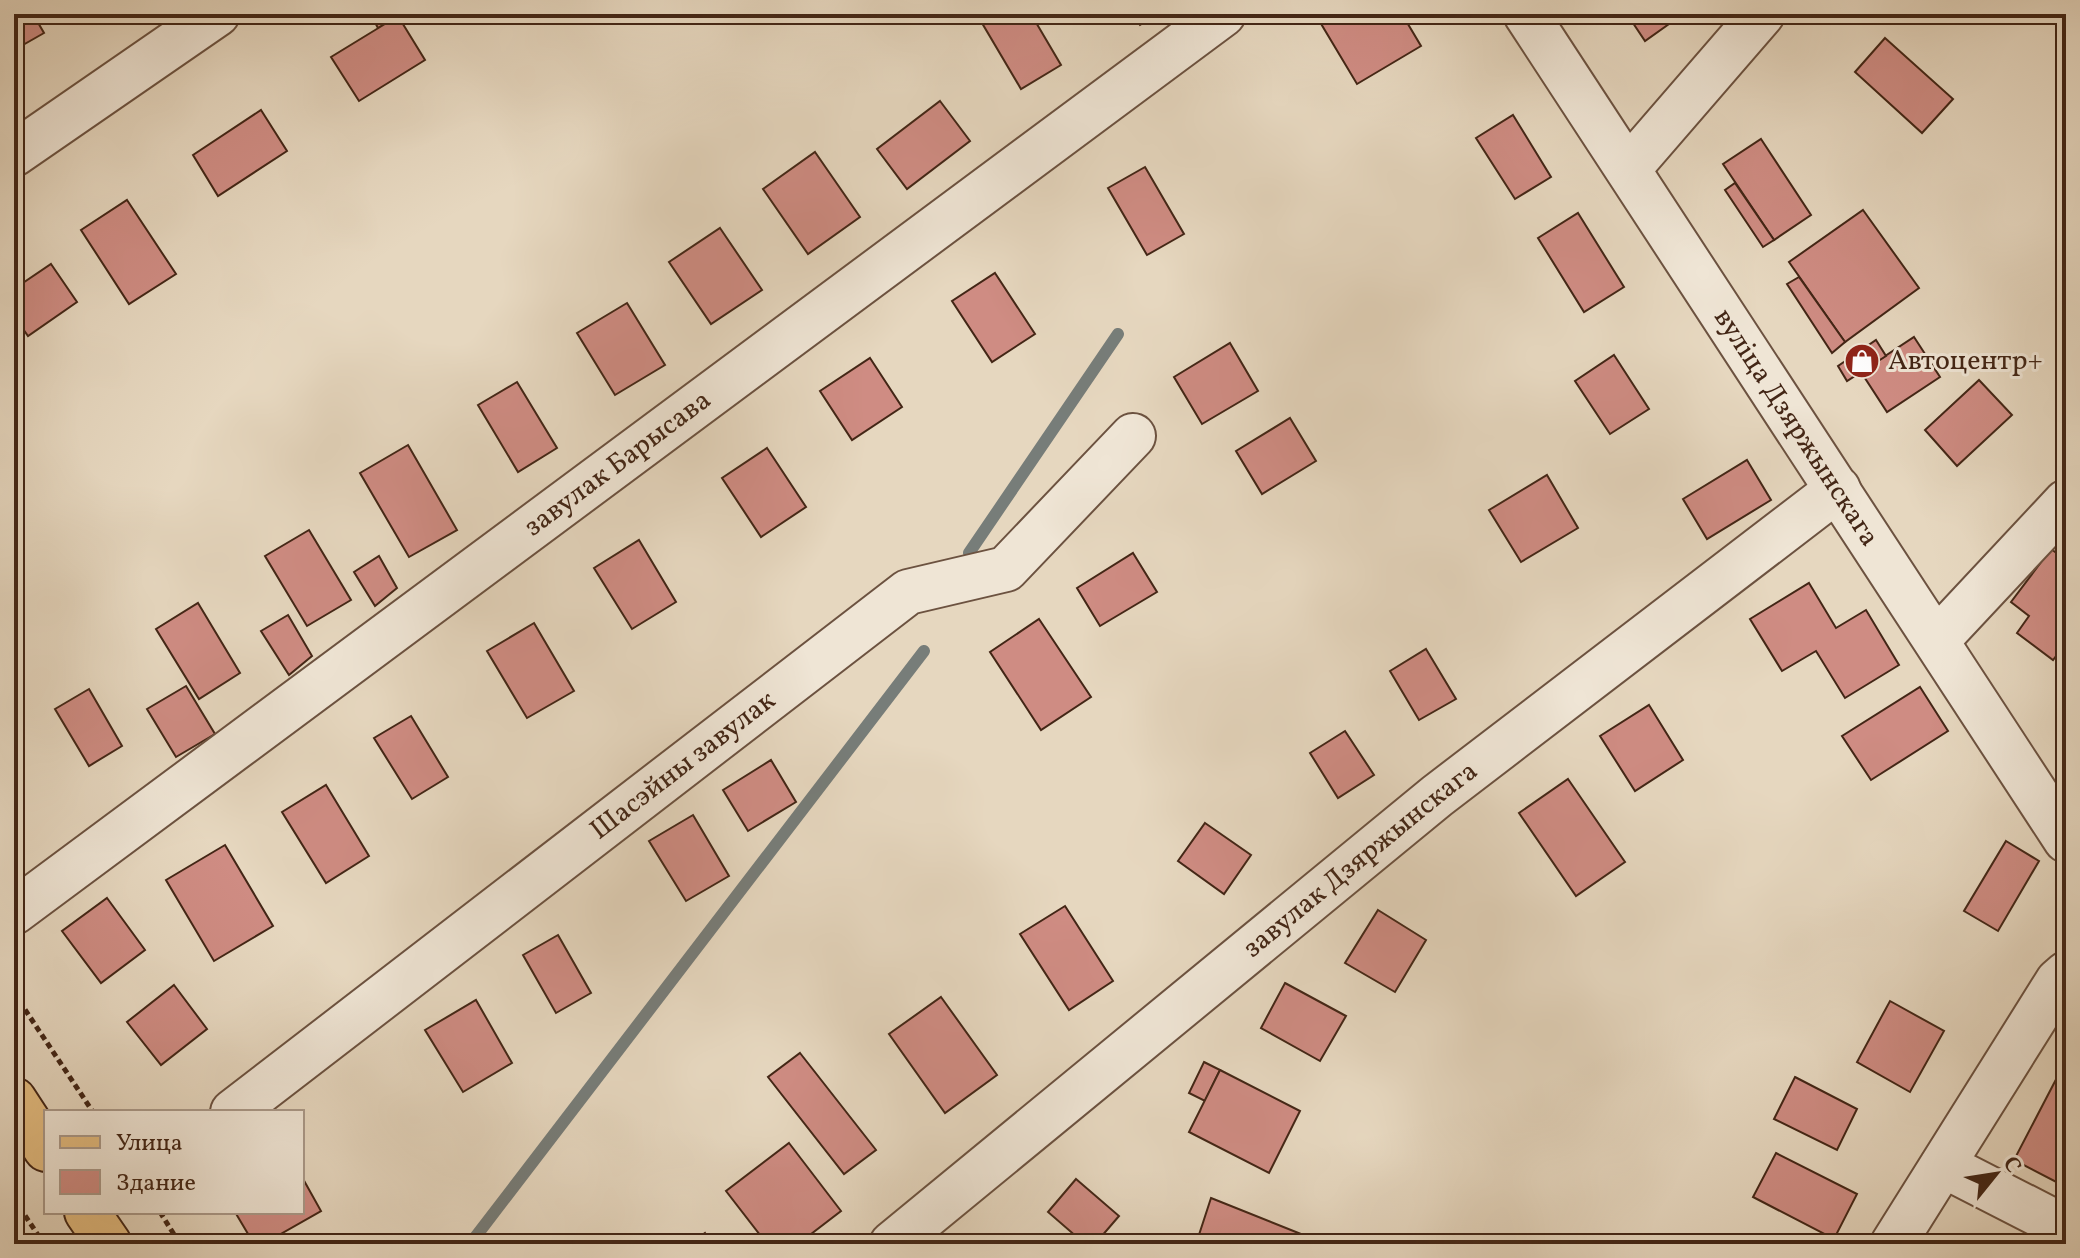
<svg xmlns="http://www.w3.org/2000/svg" width="2080" height="1258" viewBox="0 0 2080 1258" font-family="Vollkorn,serif">
<style>
.lines{fill:none;stroke-linecap:round;stroke-linejoin:round}
.stream{stroke:#777d79;stroke-width:12}
.building{fill:#cf8c83;stroke:#432616;stroke-width:2}
.minor-casing{stroke:#6c5240;stroke-width:48}
.major-casing{stroke:#432616;stroke-width:48}
.path{stroke:#432616;stroke-width:5;stroke-dasharray:6 4;stroke-linecap:butt}
.minor{stroke:#efe5d5;stroke-width:44}
.major{stroke:#e3bc80;stroke-width:44}
.labels{text-anchor:middle;dominant-baseline:central;stroke-width:6;stroke-linejoin:round;paint-order:stroke}
.poi-label{font-size:28px;fill:#432616;stroke:#efe5d5;text-anchor:start}
.street-label{font-size:28px;fill:#432616;stroke:#efe5d5}
</style>
<rect width="100%" height="100%" fill="#e6d7bf"/>
<filter id="stains"><feTurbulence type="fractalNoise" baseFrequency=".0025" numOctaves="4"/><feColorMatrix values="0 0 0 0 .2 0 0 0 0 .09 0 0 0 0 .02 0 0 0 .5 -.17"/></filter>
<radialGradient id="worn" r=".72"><stop offset=".6" stop-color="#630" stop-opacity="0"/><stop offset="1" stop-color="#630" stop-opacity=".3"/></radialGradient>
<g class="lines">
<g class="stream">
<polyline points="969,553 1118,334"/>
<polyline points="470,1244 924,651"/>
</g>
</g>
<g class="building">
<polygon points="14,14 33,14 44,33 14,50"/>
<polygon points="373,14 396,14 398,16 378,28 371,15"/>
<polygon points="998,14 1031,14 1061,65 1021,89 982,23"/>
<polygon points="1133,14 1158,14 1140,25"/>
<polygon points="1334,14 1402,14 1421,46 1357,84 1320,22"/>
<polygon points="1627,14 1683,14 1645,41"/>
<polygon points="398,16 425,60 359,101 331,57"/>
<polygon points="1885,38 1953,99 1922,133 1855,72"/>
<polygon points="940,101 970,141 907,189 877,149"/>
<polygon points="261,110 287,151 218,196 193,155"/>
<polygon points="1513,115 1551,177 1515,199 1476,138"/>
<polygon points="1761,139 1811,215 1774,240 1723,164"/>
<polygon points="815,152 860,217 808,254 763,189"/>
<polygon points="1145,167 1184,234 1147,255 1108,188"/>
<polygon points="1735,183 1774,240 1763,247 1725,190"/>
<polygon points="127,200 176,274 129,304 81,230"/>
<polygon points="1863,210 1919,288 1845,342 1789,262"/>
<polygon points="1578,213 1624,287 1584,312 1538,238"/>
<polygon points="720,228 762,290 711,324 669,262"/>
<polygon points="51,264 77,302 28,336 14,316 14,289"/>
<polygon points="995,273 1035,334 992,362 952,301"/>
<polygon points="1799,277 1845,342 1832,353 1787,284"/>
<polygon points="627,303 665,365 615,395 577,333"/>
<polygon points="1914,337 1940,377 1887,412 1861,372"/>
<polygon points="1876,340 1886,356 1847,381 1838,366"/>
<polygon points="1230,343 1258,391 1202,424 1174,377"/>
<polygon points="1614,355 1649,409 1610,434 1575,381"/>
<polygon points="870,358 902,407 852,440 820,391"/>
<polygon points="1979,380 2012,415 1957,466 1925,430"/>
<polygon points="517,382 557,448 518,472 478,405"/>
<polygon points="1290,418 1316,461 1262,494 1236,451"/>
<polygon points="408,445 457,530 409,557 360,473"/>
<polygon points="767,448 806,507 761,537 722,478"/>
<polygon points="1747,460 1771,500 1707,539 1683,499"/>
<polygon points="1547,475 1578,528 1521,562 1489,510"/>
<polygon points="309,530 351,600 307,626 265,556"/>
<polygon points="639,540 676,602 632,629 594,568"/>
<polygon points="2051,549 2066,560 2066,643 2053,660 2017,633 2029,616 2011,602"/>
<polygon points="1133,553 1157,592 1100,626 1077,588"/>
<polygon points="379,556 397,588 375,606 354,572"/>
<polygon points="1809,583 1836,628 1866,610 1899,665 1845,698 1816,651 1782,671 1750,619"/>
<polygon points="198,603 240,673 199,699 156,629"/>
<polygon points="288,615 312,656 289,675 261,631"/>
<polygon points="1039,619 1091,697 1041,730 990,652"/>
<polygon points="534,623 574,691 527,718 487,651"/>
<polygon points="1426,649 1456,699 1419,720 1390,671"/>
<polygon points="186,686 215,734 176,757 147,709"/>
<polygon points="1920,687 1948,731 1871,780 1842,736"/>
<polygon points="89,689 122,746 89,766 55,709"/>
<polygon points="1649,705 1683,760 1635,791 1600,736"/>
<polygon points="411,716 448,777 412,799 374,738"/>
<polygon points="1345,731 1374,775 1338,798 1310,753"/>
<polygon points="771,760 796,802 748,831 723,790"/>
<polygon points="1568,779 1625,862 1576,896 1519,813"/>
<polygon points="326,785 369,856 326,883 282,812"/>
<polygon points="693,815 729,876 686,901 649,841"/>
<polygon points="1205,823 1251,855 1224,894 1178,861"/>
<polygon points="2006,841 2039,861 1998,931 1964,911"/>
<polygon points="225,845 273,926 214,961 166,880"/>
<polygon points="107,898 145,950 101,983 62,931"/>
<polygon points="1065,906 1113,981 1069,1010 1020,934"/>
<polygon points="1378,910 1426,940 1395,992 1345,963"/>
<polygon points="558,935 591,993 556,1013 523,955"/>
<polygon points="1285,983 1346,1016 1320,1061 1261,1028"/>
<polygon points="174,985 207,1029 161,1065 127,1022"/>
<polygon points="941,997 997,1075 945,1113 889,1034"/>
<polygon points="476,1000 512,1063 463,1092 425,1030"/>
<polygon points="1890,1001 1944,1031 1910,1092 1857,1062"/>
<polygon points="800,1053 876,1150 844,1174 768,1077"/>
<polygon points="1204,1062 1220,1070 1205,1101 1189,1093"/>
<polygon points="2063,1066 2066,1068 2066,1187 2014,1160"/>
<polygon points="1220,1070 1300,1111 1269,1173 1189,1132"/>
<polygon points="1795,1077 1857,1109 1837,1150 1774,1119"/>
<polygon points="789,1143 841,1211 798,1244 767,1244 726,1191"/>
<polygon points="1776,1153 1857,1194 1834,1239 1753,1197"/>
<polygon points="302,1177 321,1211 263,1244 254,1244 235,1212 302,1212"/>
<polygon points="1076,1179 1119,1216 1095,1244 1085,1244 1048,1212"/>
<polygon points="1211,1198 1326,1244 1196,1244"/>
<polygon points="705,1233 712,1244 690,1244"/>
</g>
<g class="lines">
<defs>
<g id="minor">
<path id="s1" d="M1526 14 2066 840"/>
<polyline points="14,154 217,14"/>
<polyline points="1628,169 1762,14"/>
<polyline points="1937,640 2066,502"/>
<path id="s2" d="M14 912 1223 14"/>
<path id="s3" d="M233 1112 908 592 1006 569 1133 436"/>
<polyline points="1943,1165 2066,1228"/>
<path id="s4" d="M892 1244 1437 796 1838 489"/>
<polyline points="1893,1244 2058,981 2066,974"/>
</g>
<g id="major">
<polyline points="14,1100 46,1149"/>
<polyline points="87,1212 109,1244"/>
</g>
</defs>
<use href="#minor" class="minor-casing"/>
<use href="#major" class="major-casing"/>
<g class="path">
<polyline points="14,993 93,1112"/>
<polyline points="14,1199 44,1244"/>
<polyline points="160,1212 180,1244"/>
</g>
<use href="#minor" class="minor"/>
<use href="#major" class="major"/>
</g>
<defs>
<symbol id="shop-disc" viewBox="-11 -11 22 22"><circle r="9.5" fill="#8f2418" stroke="#efe5d5"/><path d="M-5-2.5h2.3a2.7 3.5 0 0 1 5.4 0H5L5.5 6h-11ZM-1.5-2.5h3a1.5 2.3 0 0 0-3 0Z" fill="#fff"/></symbol>
</defs>
<g fill-rule="evenodd">
<use href="#shop-disc" x="1842" y="341" width="40" height="40"/>
</g>
<g class="labels">
<g class="poi-label">
<text x="1888" y="361">Автоцентр+</text>
</g>
<g class="street-label">
<text stroke="none"><textPath href="#s1" startOffset="494">вуліца Дзяржынскага</textPath></text>
<text stroke="none"><textPath href="#s2" startOffset="752">завулак Барысава</textPath></text>
<text stroke="none"><textPath href="#s3" startOffset="568">Шасэйны завулак</textPath></text>
<text stroke="none"><textPath href="#s4" startOffset="606">завулак Дзяржынскага</textPath></text>
</g>
</g>
<rect width="2080" height="1258" fill="none" stroke="#e6d7bf" stroke-width="48"/>
<rect x="16" y="16" width="2048" height="1226" fill="none" stroke="#432616" stroke-width="4"/>
<rect x="24" y="24" width="2032" height="1210" fill="none" stroke="#432616" stroke-width="2"/>
<rect x="44" y="1110" width="260" height="104" fill="#efe5d5" stroke="#aa9989" stroke-width="2"/>
<rect x="60" y="1136" width="40" height="12" fill="#e3bc80" stroke="#aa9989" stroke-width="2"/>
<text x="116" y="1150" font-size="24" fill="#432616">Улица</text>
<rect x="60" y="1170" width="40" height="24" fill="#cf8c83" stroke="#aa9989" stroke-width="2"/>
<text x="116" y="1190" font-size="24" fill="#432616">Здание</text>
<g transform="translate(1996 1174) rotate(60)" stroke="#efe5d5" stroke-width="6" paint-order="stroke">
<path d="M0-6L14 30L0 20L-14 30Z" fill="#432616"/>
<text y="-12" font-size="22" font-weight="bold" text-anchor="middle" fill="#432616">С</text>
</g>
<rect width="100%" height="100%" filter="url(#stains)"/>
<rect width="100%" height="100%" fill="url(#worn)"/>
</svg>
